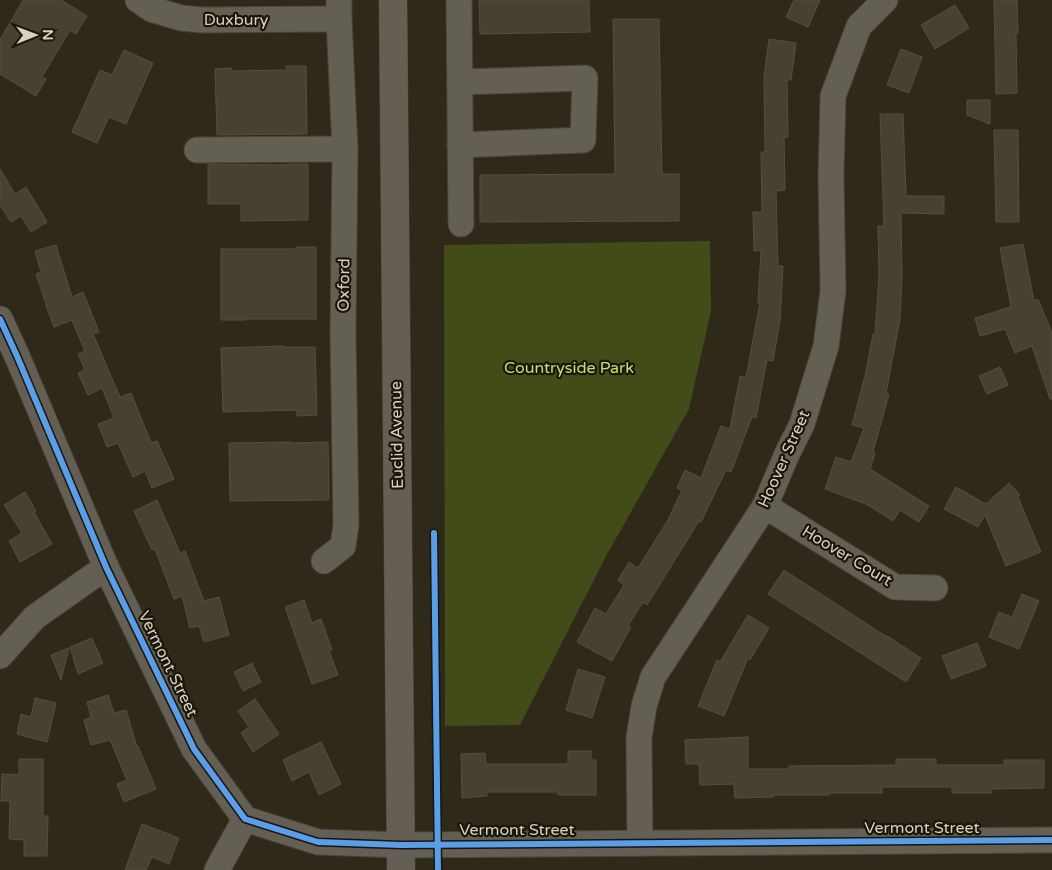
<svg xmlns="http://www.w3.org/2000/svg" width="1052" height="870" viewBox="0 0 1052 870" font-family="'Varela Round',sans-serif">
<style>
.green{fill:#424c18}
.building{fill:#464130;stroke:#544f42}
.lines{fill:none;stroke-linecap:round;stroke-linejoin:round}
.minor-casing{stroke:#484437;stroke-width:27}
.major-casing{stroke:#484437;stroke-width:29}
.minor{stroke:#635f54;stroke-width:25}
.major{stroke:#665e55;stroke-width:28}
.cycleway-casing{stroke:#1a160a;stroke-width:9}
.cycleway{stroke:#5a9eea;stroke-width:6}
.labels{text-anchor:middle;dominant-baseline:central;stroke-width:4.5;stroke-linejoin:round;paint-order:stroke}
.street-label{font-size:16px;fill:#d6d1c1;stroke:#1a160a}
.park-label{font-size:16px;fill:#c6e06b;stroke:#1a160a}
</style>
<rect width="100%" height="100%" fill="#2e2919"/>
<polygon class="green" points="710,241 711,311 689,409 605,558 520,725 445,726 444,245"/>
<g class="building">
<polygon points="23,0 61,0 87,16 76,34 70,30 42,77 46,79 36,96 0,74 0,40"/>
<polygon points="479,0 589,0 590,32 480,34"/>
<polygon points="794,0 820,0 808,27 786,17"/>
<polygon points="994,0 1017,0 1018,33 1016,33 1017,93 996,94"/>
<polygon points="955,5 969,28 935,49 921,25"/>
<polygon points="613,19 659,19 662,174 679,174 679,221 480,222 480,175 615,174"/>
<polygon points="769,39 796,43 791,80 787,80 788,137 784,137 785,190 776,191 778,266 783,266 780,321 773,361 767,360 756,418 752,417 731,472 726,470 701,522 699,521 647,605 643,602 628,626 631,627 612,661 577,642 595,608 606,614 624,585 618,580 629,562 638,568 668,520 682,490 677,488 685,470 701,478 721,426 730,429 740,376 746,377 760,303 758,303 761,250 754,251 753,212 762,212 761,152 765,152 764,78"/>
<polygon points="901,49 922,57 909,93 887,85"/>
<polygon points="124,50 153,63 126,124 109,117 97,143 72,132 100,70 112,75"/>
<polygon points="286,66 306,66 307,134 217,135 215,69 231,68 232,71 287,70"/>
<polygon points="967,100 990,100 990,124 967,115"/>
<polygon points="880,114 903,114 906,196 944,196 944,214 901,213 902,276 900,319 886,393 889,394 873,452 875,453 870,469 929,506 919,522 900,510 893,521 866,504 825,489 836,457 851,462 864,428 852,425 865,376 873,334 875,334 879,276 878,226 884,226"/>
<polygon points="994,130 1018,130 1019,222 996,222"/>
<polygon points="208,164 288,165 288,164 308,164 308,220 241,221 241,204 208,204"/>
<polygon points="0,169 15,194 26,187 47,222 31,232 21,216 11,222 0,205"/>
<polygon points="1023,244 1034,301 1038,299 1052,333 1052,399 1050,399 1032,346 1015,353 1005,329 980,336 975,318 1011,307 1000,248"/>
<polygon points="56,245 72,297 83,292 99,332 93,334 120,397 131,393 151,443 157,441 174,479 152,488 145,471 133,477 118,443 107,447 98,424 114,418 102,388 88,395 78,373 85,370 78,354 85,351 72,320 54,327 48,311 36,274 41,272 35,251"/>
<polygon points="296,247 316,247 316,319 246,319 246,320 221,320 221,249 296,249"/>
<polygon points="283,346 283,347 315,347 317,415 297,416 297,410 223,412 221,348"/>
<polygon points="1000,367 1008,385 987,394 979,376"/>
<polygon points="292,442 292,443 328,442 329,500 230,501 229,443"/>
<polygon points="1009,483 1020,495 1018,497 1041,552 1006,566 985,515 978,527 944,509 956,487 986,504"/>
<polygon points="25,492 36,511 34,512 52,544 20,562 9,541 22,533 4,505"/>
<polygon points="157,500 180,553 185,551 204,601 219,597 229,635 204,642 199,626 190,628 182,596 174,599 155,549 152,550 134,511"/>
<polygon points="784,570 887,637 887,636 921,658 906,682 768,594"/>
<polygon points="1022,594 1039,601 1019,649 989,637 999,612 1012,617"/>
<polygon points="304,600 312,623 321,619 332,650 329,651 338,675 312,684 285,607"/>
<polygon points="748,615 769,628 750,660 748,658 724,716 698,706 717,660 720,662"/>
<polygon points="92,638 103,663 78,674 70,647"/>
<polygon points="977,643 986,666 951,679 942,656"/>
<polygon points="69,648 61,680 51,655"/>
<polygon points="252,663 261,682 243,691 234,672"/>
<polygon points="578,669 605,677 592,718 566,710"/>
<polygon points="108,695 114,713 126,710 137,747 138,746 156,789 124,802 117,784 127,780 110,740 91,745 84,720 91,717 87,702"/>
<polygon points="35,698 56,703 47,742 17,734 21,714 31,717"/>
<polygon points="255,699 279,734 253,752 241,733 249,727 238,711"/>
<polygon points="748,737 748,769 789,769 789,766 896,765 896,759 936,759 936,765 1004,765 1004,760 1044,760 1044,788 991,789 991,793 952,793 952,787 882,787 882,793 829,793 829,795 774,795 774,797 735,798 734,784 700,785 699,764 686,764 685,740"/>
<polygon points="321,742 341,784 319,795 309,772 292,781 283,760"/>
<polygon points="568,751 591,751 591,760 596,760 596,795 558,795 558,792 487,792 487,796 462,798 461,754 485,753 486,764 568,764"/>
<polygon points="19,759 43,759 43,816 48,816 47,856 24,856 24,840 9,839 10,801 1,801 2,774 19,775"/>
<polygon points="142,824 179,838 169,864 152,857 146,870 125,870"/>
</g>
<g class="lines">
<defs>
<g id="minor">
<polyline points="138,0 151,9 181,18 202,20 339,19"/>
<polyline points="459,0 461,224"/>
<polyline points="460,82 585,78 583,140 460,145"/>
<polyline points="197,150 345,149"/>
<polyline points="0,319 17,356 106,567 194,749 245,819 318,842 401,845 1052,840"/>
<polyline points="765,506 895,587 935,588"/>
<polyline points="324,561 343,546 346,525 343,334 345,149 339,19 339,0"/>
<polyline points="0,656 35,617 106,567"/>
<polyline points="640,843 639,738 644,706 653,677 765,506 787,454 802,424 826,346 833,291 831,175 833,96 859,26 885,0"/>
<polyline points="217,870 245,819"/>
</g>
<polyline id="major" points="393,0 401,870"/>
</defs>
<use href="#minor" class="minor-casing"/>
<use href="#major" class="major-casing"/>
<use href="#minor" class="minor"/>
<use href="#major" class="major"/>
<defs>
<g id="cycleway">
<polyline points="0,319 17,356 106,567 194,749 245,819 318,842 401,845 1052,840"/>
<polyline points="434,533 438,870"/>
</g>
</defs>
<use href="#cycleway" class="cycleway-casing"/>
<use href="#cycleway" class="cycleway"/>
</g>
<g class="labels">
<g class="street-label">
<text x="236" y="20">Duxbury</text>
<text transform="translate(344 285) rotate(-89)">Oxford</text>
<text transform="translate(397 435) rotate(-91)">Euclid Avenue</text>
<text transform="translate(784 459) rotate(-66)">Hoover Street</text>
<text transform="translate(847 556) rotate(31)">Hoover Court</text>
<text transform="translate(168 664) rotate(64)">Vermont Street</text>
<text x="922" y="828">Vermont Street</text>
<text x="517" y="830">Vermont Street</text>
</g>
<g class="park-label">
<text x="569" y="368">Countryside Park</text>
</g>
</g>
<g transform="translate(35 35) rotate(89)" stroke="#1a160a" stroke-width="4" paint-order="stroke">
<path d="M0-4L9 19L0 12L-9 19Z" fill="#d6d1c1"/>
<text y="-8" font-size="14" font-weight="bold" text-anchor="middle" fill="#d6d1c1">N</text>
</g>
</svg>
